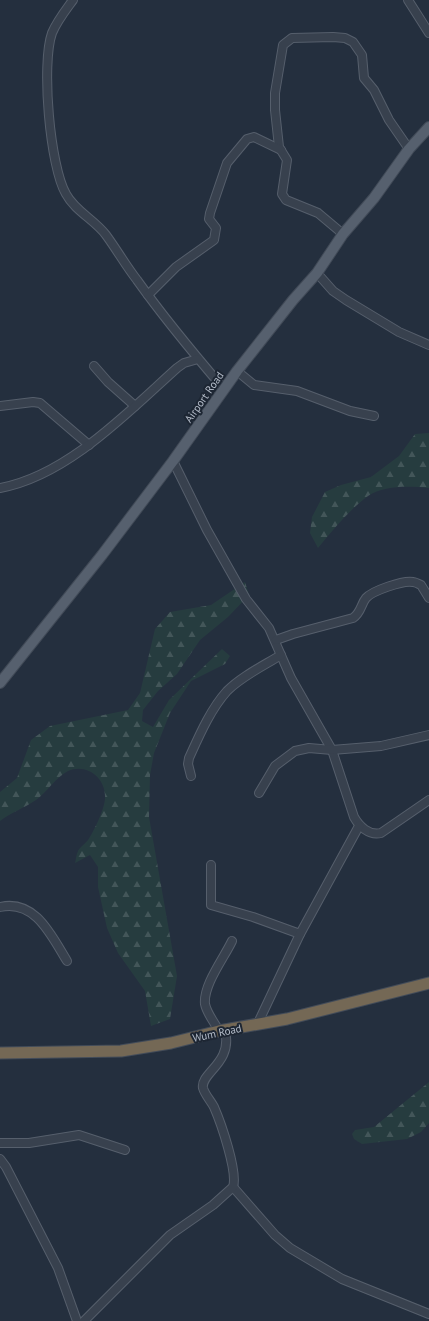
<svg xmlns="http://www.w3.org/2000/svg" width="429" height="1321" viewBox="0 0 429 1321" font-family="'PT Sans',sans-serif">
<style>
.forest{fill:url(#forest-firs)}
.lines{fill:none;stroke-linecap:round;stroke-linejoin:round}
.minor-casing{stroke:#565f6c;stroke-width:10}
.major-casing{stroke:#414a57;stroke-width:12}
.highway-casing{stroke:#434c59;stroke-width:13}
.minor{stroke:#38414e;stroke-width:8}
.major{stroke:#56606e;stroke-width:10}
.highway{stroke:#746855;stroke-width:11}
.labels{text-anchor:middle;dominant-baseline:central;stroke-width:4;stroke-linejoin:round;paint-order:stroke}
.street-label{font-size:11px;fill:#b4bcc9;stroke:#1d2633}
</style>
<defs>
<pattern id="forest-firs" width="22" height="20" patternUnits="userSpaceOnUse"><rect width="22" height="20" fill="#263c3f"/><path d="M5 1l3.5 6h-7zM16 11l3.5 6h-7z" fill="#435659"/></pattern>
</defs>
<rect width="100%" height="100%" fill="#242f3e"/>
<g class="forest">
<path d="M429 433V488C410 486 384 485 368 496 349 510 333 530 318 548L310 533 312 517 325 492 341 485 371 477 399 456 415 434Z"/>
<path d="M245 582 249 595 228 617 200 640 177 674 158 691 143 710 142 721 153 727 169 700 222 649 230 656 225 664 191 681 170 713 154 753 150 775 149 817 177 976 170 1019 151 1026 145 991 118 953 107 928 98 887V867L90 855 75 863C76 860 76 855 78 851 80 847 85 844 88 840 94 831 105 808 105 798 106 778 87 763 68 771 56 777 47 792 36 800 24 808 12 812 0 821V792L17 778 31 740 50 726 128 710 140 693 155 629 170 612 211 605Z"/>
<polygon points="429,1082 429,1123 421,1132 407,1139 362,1144 354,1139 352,1134 355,1130 374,1127"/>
</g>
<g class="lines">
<defs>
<g id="minor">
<path d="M73 0C65 11 57 21 52 33 41 64 50 167 66 194 75 211 95 220 106 235 117 250 126 266 137 280 164 318 194 354 224 389"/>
<polyline points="408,0 429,33"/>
<polyline points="343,234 318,213 286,200 282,194 287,160 279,147 275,110 275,93 283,45 292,38 333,37 345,38 353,42 362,55 364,78 374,90 389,120 409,149"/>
<polyline points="317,273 333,291 346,300 399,332 429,345"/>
<polyline points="148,295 176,267 214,240 216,228 209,219 210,213 227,163 247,139 254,137 281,150"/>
<polyline points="94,366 108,382 135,406"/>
<polyline points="237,371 254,385 297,391 350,411 374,416"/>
<polyline points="0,406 33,402 40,403 89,445"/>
<path d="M173 461 207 530 246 599 269 628 291 678 332 750 354 817C359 826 369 836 381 833L429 800"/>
<path d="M0 488C67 476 128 412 177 368L184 363 198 359"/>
<path d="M276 640 293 634 353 618C361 613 361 604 366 598 372 591 403 580 413 582 415 582 419 584 421 585L429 598"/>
<path d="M191 776 188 764 189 758C199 736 210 710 227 691 242 676 263 666 281 655"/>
<polyline points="259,793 275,766 295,751 309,748 332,750 381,746 429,735"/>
<polyline points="211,865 211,905 253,917 300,934"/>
<path d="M0 907C35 899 51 935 67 961"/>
<polyline points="257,1025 300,934 359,826"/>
<path d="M219 1031C215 1023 207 1014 205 1004 203 985 224 958 232 941"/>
<polyline points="0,1143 29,1143 79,1135 125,1150"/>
<polyline points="0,1159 6,1167 58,1268 77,1321"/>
<polyline points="233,1187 275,1235 290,1248 342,1279 429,1314"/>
<path d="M84 1321 170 1235 213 1205 233 1187C238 1172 221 1123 214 1107 211 1101 205 1095 203 1088 200 1073 233 1063 225 1031"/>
</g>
<polyline id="major" points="0,683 102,555 173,461 237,371 293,300 317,273 343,234 374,198 409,149 429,127"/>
<polyline id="highway" points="0,1053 121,1051 171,1043 219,1031 287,1019 429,983"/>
</defs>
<use href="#minor" class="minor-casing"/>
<use href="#major" class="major-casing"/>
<use href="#highway" class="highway-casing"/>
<use href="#minor" class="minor"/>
<use href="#major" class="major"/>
<use href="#highway" class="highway"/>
</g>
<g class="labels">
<g class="street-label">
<text transform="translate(204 397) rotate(-55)">Airport Road</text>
<text transform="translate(217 1033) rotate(-12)">Wum Road</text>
</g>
</g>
</svg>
